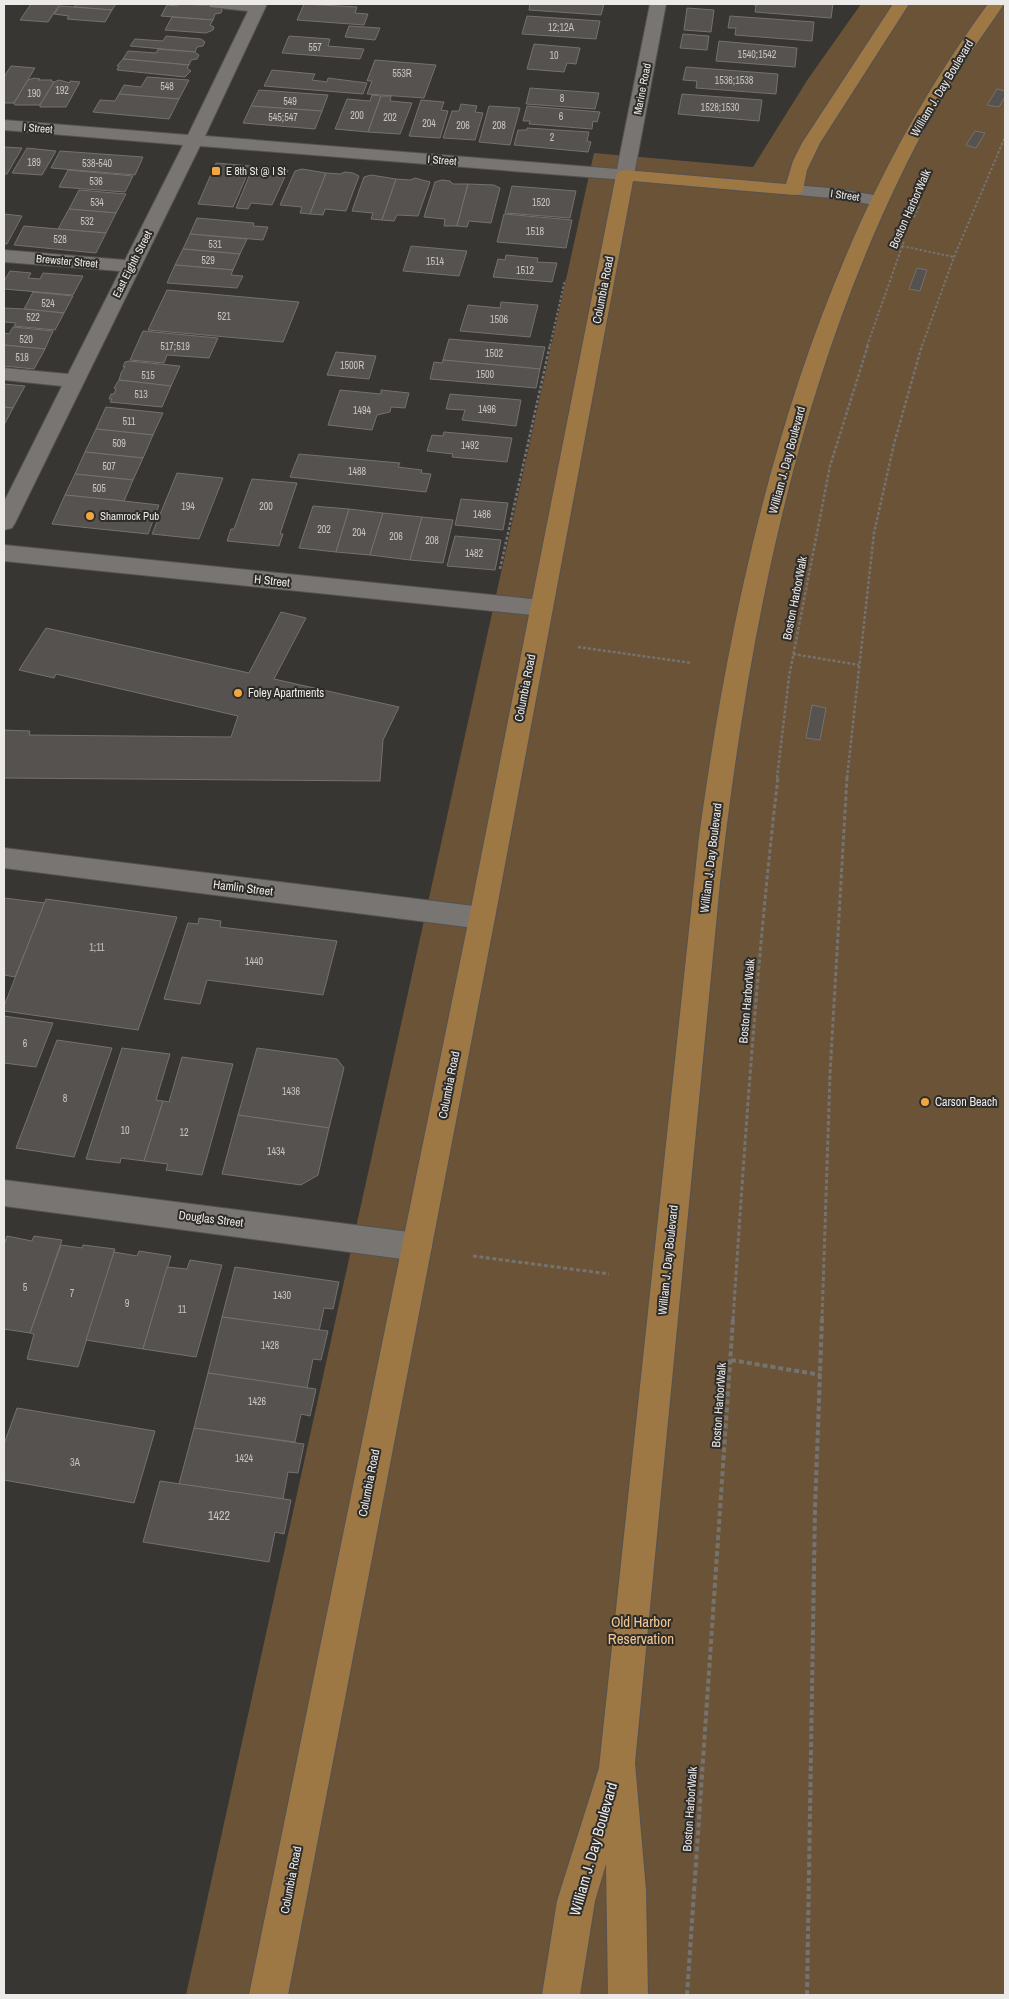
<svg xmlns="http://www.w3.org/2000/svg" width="1009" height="1999" viewBox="0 0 1009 1999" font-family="'Archivo Narrow',sans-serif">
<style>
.green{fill:#6b5338}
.building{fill:#555250;stroke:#74716e}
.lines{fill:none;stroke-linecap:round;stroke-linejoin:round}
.minor-casing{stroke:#555251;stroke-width:2}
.major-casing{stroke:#555251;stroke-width:2}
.path-far3{stroke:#757370;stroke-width:2;stroke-dasharray:2.5 2;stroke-linecap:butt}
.path-far2{stroke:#757370;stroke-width:2.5;stroke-dasharray:3 2;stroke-linecap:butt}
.path-far1{stroke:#757370;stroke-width:3;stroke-dasharray:4 2.5;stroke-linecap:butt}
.path{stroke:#757370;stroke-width:4;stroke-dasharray:5 3;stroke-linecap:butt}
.minor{fill:#787572;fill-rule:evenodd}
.major{fill:#9d7845;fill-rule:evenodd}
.poi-dot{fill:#f1a63f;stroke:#2e2c29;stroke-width:2}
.labels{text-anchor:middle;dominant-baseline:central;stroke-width:4;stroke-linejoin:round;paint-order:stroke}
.number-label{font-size:10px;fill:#c6c4c3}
.far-street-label{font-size:11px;fill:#eceae9;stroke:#2e2c29}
.far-poi-label{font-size:11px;fill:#eceae9;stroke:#2e2c29;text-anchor:start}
.street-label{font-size:12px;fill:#eceae9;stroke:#2e2c29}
.poi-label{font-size:12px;fill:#eceae9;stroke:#2e2c29;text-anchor:start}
.near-number-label{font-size:12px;fill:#c6c4c3}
.near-park-label{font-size:15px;fill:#f2c794;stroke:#2e2c29}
.near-street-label{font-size:15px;fill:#eceae9;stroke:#2e2c29}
</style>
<rect width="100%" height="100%" fill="#383633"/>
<polygon class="green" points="861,4 1005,4 1005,1995 186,1995 594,153 753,167 808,79"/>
<g class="building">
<polygon points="31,4 60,4 48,22 20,20"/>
<polygon points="76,4 116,4 112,10 74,7"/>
<polygon points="179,4 220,6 222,10 221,13 215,14 213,20 161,16 167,5 178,6"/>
<polygon points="304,4 357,7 355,13 368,14 364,25 297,20"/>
<polygon points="530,4 604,4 601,15 529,10"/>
<polygon points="749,4 833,4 831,18 755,12 756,5"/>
<polygon points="60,6 74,7 112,10 105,22 67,19 69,16 54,14"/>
<polygon points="687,8 714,10 711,32 684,30"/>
<polygon points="527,16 600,21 596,39 522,34"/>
<polygon points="730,16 814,22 812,41 735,35 736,28 728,28"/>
<polygon points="172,17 213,20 210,25 214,27 213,30 206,33 165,30"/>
<polygon points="349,26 380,28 375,40 345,37"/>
<polygon points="683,34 709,36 707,50 680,48"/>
<polygon points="166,36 201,39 205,42 203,46 197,47 195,52 130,46 135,39 163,41"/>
<polygon points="289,36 330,39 328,46 364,49 360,59 282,53"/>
<polygon points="719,41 797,48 795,67 716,61"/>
<polygon points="534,44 580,48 576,64 567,63 564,72 527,69"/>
<polygon points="158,49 195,52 199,55 197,59 191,60 189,65 123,59 128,51 156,53"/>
<polygon points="123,59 189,65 187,68 191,71 185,77 117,70 119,66 117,66"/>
<polygon points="375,60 436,65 424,98 367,94 372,81 367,81"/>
<polygon points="11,66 35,68 14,103 4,103 4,77"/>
<polygon points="686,67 778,74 776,94 696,88 697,81 683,80"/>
<polygon points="272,70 315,74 312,80 327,82 328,78 367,83 363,94 264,86"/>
<polygon points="147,77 189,80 179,99 119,94 124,85 141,87"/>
<polygon points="34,78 40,79 38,80 52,80 51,81 54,82 40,105 15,105 14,103 28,80"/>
<polygon points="59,80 70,83 70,81 80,82 66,107 40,107 40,105 54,82"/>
<polygon points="530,88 599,93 595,109 526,104"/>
<polygon points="997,89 1005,91 1005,97 999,107 987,105"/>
<polygon points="259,90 328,95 322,111 251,106"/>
<polygon points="119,94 179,99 169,119 93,112 100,100 115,101"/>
<polygon points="682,94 762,100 759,121 678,114"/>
<polygon points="372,95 381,96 368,132 335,129 347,99 370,101"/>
<polygon points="381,96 391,96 390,101 412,103 400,134 368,132"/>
<polygon points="421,100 444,102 441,110 448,111 440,138 409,136"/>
<polygon points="461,104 477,106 475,112 483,113 475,140 443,138 452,111 459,111"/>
<polygon points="251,106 322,111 315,129 243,123"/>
<polygon points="489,106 520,108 510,145 479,142"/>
<polygon points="527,106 600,112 597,122 593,121 592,129 529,124 530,121 523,121"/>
<polygon points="527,128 589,132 587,141 591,142 588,152 514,145 518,130 527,130"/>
<polygon points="975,131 985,133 976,148 966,145"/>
<polygon points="4,147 22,148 7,174 4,174"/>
<polygon points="27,148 56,151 42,175 12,173"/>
<polygon points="60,151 143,157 135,175 51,168"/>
<polygon points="216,163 251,166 233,207 198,204"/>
<polygon points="253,167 269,169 273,167 288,170 272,205 251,203 248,209 236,208"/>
<polygon points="302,169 326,173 310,214 300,213 302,207 280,205 295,171"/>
<polygon points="68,170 133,176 125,192 59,187"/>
<polygon points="345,172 353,173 359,176 346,211 325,209 323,215 310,214 326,173 340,174"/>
<polygon points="371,175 396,179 382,220 371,219 373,213 352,211 364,177"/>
<polygon points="415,178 430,182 418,216 397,215 394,221 382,220 396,179 410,180"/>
<polygon points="442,180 450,181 453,184 468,184 457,226 444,226 445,219 424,217 435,182"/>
<polygon points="468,184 494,185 500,188 491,223 469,221 467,227 457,226"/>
<polygon points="512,186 576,191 570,218 505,213"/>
<polygon points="79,190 126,194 116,213 69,209"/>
<polygon points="69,209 116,213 106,233 58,229"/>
<polygon points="4,214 22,216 7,244 4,244"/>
<polygon points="504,214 572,220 566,248 497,242"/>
<polygon points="197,218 254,223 253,226 268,227 263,240 190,234"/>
<polygon points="24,226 58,229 106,233 96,253 14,245"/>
<polygon points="190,234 247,239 240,254 183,249"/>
<polygon points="411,246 467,251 459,276 403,271"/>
<polygon points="183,249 240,254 233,270 175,265"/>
<polygon points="506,255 538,258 537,262 557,263 552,282 493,277 498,259 505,260"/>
<polygon points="175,265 233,270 231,275 243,276 237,288 167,283"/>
<polygon points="917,268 927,270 920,291 909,289"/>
<polygon points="10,271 31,273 28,278 40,279 43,273 83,276 73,295 4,289 4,281"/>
<polygon points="167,290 299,302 283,342 148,330"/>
<polygon points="33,292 73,296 64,313 24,309"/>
<polygon points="501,302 538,305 530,337 460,331 468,305 500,308"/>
<polygon points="4,308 24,309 64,313 55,330 14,326 16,323 4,322"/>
<polygon points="13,327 53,331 45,349 4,345 4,333 9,334"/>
<polygon points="143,331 218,338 209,358 167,355 164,363 130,360"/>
<polygon points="449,339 545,347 540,369 443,360"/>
<polygon points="4,345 45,349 34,369 4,366"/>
<polygon points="336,352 376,356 369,379 327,375"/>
<polygon points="443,360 540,369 536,388 430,379 434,362 442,363"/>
<polygon points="129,361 180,366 171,386 119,380 121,373 125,367 123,367 125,362"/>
<polygon points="119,380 171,386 162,407 110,402 112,399 109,399 111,394 114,394 116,389 114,388"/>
<polygon points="4,384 25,386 13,408 4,407"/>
<polygon points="340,390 381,394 381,390 409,393 405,408 391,407 390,412 377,415 372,430 328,425"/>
<polygon points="450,394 521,400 516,426 462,420 465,410 446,409"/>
<polygon points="4,407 13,408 4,425"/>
<polygon points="106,407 163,413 153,435 96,429"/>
<polygon points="96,429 153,435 143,458 85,452"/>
<polygon points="444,432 512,438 507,462 452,457 453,454 427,451 432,435 443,436"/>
<polygon points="85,452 143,458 133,480 75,474"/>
<polygon points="299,454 400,463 398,467 422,470 421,473 431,474 426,492 290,477"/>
<polygon points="177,473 223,478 199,539 152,534"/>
<polygon points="75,474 133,480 124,501 65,495"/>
<polygon points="252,479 297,483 280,534 283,534 279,546 227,541 231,529 234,529"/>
<polygon points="65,495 124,501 159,505 148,534 52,524"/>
<polygon points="461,499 508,503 503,530 455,525"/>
<polygon points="313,506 349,509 336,552 299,548"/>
<polygon points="349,509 383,513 370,555 336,552"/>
<polygon points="383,513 422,517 410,560 370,555"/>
<polygon points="422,517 453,520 443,563 410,560"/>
<polygon points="455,536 501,540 495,570 447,566"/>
<polygon points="281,612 306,618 274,679 399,707 383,740 380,781 4,778 4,730 30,731 29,735 231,737 238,716 56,674 54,678 19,670 46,628 249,673"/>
<polygon points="812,705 826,708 820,740 806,738"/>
<polygon points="4,898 45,903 15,977 4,975"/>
<polygon points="46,899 177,917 138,1030 4,1011 4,1006"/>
<polygon points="199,918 221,921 220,927 337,941 323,995 207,980 200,1004 164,999 188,923 198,924"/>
<polygon points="4,1016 53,1023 36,1067 4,1063"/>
<polygon points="57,1040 112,1048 74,1157 16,1148"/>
<polygon points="122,1048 170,1054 156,1100 163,1101 144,1161 121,1158 120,1163 86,1159"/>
<polygon points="257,1048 337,1059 344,1068 329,1128 238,1115"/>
<polygon points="182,1057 233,1064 202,1175 166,1170 168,1164 144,1161 163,1101 169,1102"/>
<polygon points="238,1115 329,1128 318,1175 301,1185 222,1174"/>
<polygon points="7,1236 32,1241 34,1236 62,1240 30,1333 4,1329 4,1245"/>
<polygon points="61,1245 82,1248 83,1245 115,1249 78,1367 27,1359 34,1334 30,1333"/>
<polygon points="139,1251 171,1256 143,1349 86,1340 114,1252 137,1256"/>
<polygon points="190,1260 222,1265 196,1357 143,1349 167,1267 187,1269"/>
<polygon points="235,1267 339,1282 333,1309 324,1308 319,1331 222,1317"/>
<polygon points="222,1317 328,1331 321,1360 313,1359 307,1388 208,1373"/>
<polygon points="208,1373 316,1389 310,1416 301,1414 295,1442 194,1428"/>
<polygon points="17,1408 155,1431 134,1503 4,1480 4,1444"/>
<polygon points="194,1428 304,1444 298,1473 288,1472 283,1499 179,1484"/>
<polygon points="160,1481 291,1500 284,1534 275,1532 269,1562 143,1542"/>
</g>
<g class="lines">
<defs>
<g id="minor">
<polygon points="208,4 267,4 205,136 617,169 650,4 666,4 634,175 631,179 625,180 200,146 15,523 12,528 4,530 4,502 62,386 4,380 4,368 68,374 120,271 4,262 4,250 125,260 183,145 4,130 4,120 188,135 248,11 210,7"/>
<polygon points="794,185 840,189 885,197 888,201 885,205 879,206 840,199 788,194 785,190 788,186"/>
<polygon points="4,545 541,600 549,602 552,608 549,614 541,616 4,561"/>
<polygon points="4,848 482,907 491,910 495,918 491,926 482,929 4,868"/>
<polygon points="4,1180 417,1233 428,1237 432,1247 428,1257 417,1261 4,1206"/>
</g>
<g id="major">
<polygon points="893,4 909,4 820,143 807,170 803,190 800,194 794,195 633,181 495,918 288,1995 249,1995 469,918 616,175 619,171 625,170 786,184 793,161 802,143"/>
<path d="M988 4H1004C981 38 957 70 937 106 804 344 750 616 720 883L635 1763 646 1890 648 1995H608L606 1864 595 1901 580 1995H542L557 1901 599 1768 699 837C739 546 811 244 988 4Z"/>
</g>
</defs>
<use href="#minor" class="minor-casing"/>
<use href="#major" class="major-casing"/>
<g class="path-far3">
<polyline points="914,217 920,204"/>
<polyline points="902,246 954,257"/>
<polyline points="550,346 565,280"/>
<polyline points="867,346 904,241"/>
<polyline points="922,346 954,257 1005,137"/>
</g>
<g class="path-far2">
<polyline points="500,569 550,345"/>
<polyline points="578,647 692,663"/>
<polyline points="793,654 859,665"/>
<polyline points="777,778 789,677 830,466 868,345"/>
<polyline points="847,778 874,533 894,444 922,345"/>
</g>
<g class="path-far1">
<polyline points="473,1256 609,1274"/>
<path d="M733 1320C745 1139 757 958 778 777"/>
<polyline points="822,1320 830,1074 847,777"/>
</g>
<g class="path">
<polyline points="731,1360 821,1375"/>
<polyline points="687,1995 733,1319"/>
<polyline points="807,1995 815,1509 822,1319"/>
</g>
<use href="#minor" class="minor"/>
<use href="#major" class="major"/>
</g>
<g class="poi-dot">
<rect x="211" y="166" width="10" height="10" rx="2.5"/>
<circle cx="90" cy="516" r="5"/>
<circle cx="238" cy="693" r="5"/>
<circle cx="925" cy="1102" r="5"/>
</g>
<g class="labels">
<g class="number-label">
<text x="561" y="27">12;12A</text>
<text x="315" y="47">557</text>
<text x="757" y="54">1540;1542</text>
<text x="554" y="55">10</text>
<text x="402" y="73">553R</text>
<text x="734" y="80">1536;1538</text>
<text x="167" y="86">548</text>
<text x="62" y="90">192</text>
<text x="34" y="93">190</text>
<text x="562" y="98">8</text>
<text x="290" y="101">549</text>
<text x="720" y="107">1528;1530</text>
<text x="357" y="115">200</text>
<text x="561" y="116">6</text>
<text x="283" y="117">545;547</text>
<text x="390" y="117">202</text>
<text x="429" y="123">204</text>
<text x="463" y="125">206</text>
<text x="499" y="125">208</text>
<text x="552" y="137">2</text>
<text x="34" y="162">189</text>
<text x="97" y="163">538-540</text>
<text x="96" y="181">536</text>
<text x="97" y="202">534</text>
<text x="541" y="202">1520</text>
<text x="87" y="221">532</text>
<text x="535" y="231">1518</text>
<text x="60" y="239">528</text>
<text x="215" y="244">531</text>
<text x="208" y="260">529</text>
<text x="435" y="261">1514</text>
<text x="525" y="270">1512</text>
<text x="48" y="303">524</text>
<text x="224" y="316">521</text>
<text x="33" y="317">522</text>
<text x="499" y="319">1506</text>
<text x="26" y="339">520</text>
<text x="175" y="346">517;519</text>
<text x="494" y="353">1502</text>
<text x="22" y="357">518</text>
<text x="352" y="365">1500R</text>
<text x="485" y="374">1500</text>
<text x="148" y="375">515</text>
<text x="141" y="394">513</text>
<text x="487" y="409">1496</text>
<text x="362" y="410">1494</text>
<text x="129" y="421">511</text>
<text x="119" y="443">509</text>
<text x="470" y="445">1492</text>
<text x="109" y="466">507</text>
<text x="357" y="471">1488</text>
<text x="99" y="488">505</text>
<text x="188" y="506">194</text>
<text x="266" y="506">200</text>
<text x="482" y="514">1486</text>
<text x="324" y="529">202</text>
<text x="359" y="532">204</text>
<text x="396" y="536">206</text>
<text x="432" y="540">208</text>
<text x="474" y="553">1482</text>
<text x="97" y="947">1;11</text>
<text x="254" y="961">1440</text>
<text x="25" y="1043">6</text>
<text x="291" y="1091">1436</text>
<text x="65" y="1098">8</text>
<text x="125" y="1130">10</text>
<text x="184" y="1132">12</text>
<text x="276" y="1151">1434</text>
<text x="25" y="1287">5</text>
<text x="72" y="1293">7</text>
<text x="282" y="1295">1430</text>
<text x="127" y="1303">9</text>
<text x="182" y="1309">11</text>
<text x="270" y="1345">1428</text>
<text x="257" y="1401">1426</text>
<text x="244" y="1458">1424</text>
<text x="75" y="1462">3A</text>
</g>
<g class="far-street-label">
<text transform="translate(642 89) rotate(-79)">Marine Road</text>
<text transform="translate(38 128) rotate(5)">I Street</text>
<text transform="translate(442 160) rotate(5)">I Street</text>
<text transform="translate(845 195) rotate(8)">I Street</text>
<text transform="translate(67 261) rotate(5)">Brewster Street</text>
<text transform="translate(132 264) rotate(-63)">East Eighth Street</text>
</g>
<g class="far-poi-label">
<text x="226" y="171">E 8th St @ I St</text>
<text x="100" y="516">Shamrock Pub</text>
</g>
<g class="street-label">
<text transform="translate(942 88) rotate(-59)">William J. Day Boulevard</text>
<text transform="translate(910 209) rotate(-66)">Boston HarborWalk</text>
<text transform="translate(603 290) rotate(-79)">Columbia Road</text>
<text transform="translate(787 460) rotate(-75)">William J. Day Boulevard</text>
<text transform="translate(272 581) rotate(6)">H Street</text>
<text transform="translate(795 598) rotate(-79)">Boston HarborWalk</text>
<text transform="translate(525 688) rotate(-79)">Columbia Road</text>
<text transform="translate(711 858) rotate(-83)">William J. Day Boulevard</text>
<text transform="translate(243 888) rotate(7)">Hamlin Street</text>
<text transform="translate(747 1001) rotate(-85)">Boston HarborWalk</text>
<text transform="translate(449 1085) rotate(-79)">Columbia Road</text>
<text transform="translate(211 1219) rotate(7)">Douglas Street</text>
<text transform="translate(668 1260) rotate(-84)">William J. Day Boulevard</text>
<text transform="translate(719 1405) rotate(-86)">Boston HarborWalk</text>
<text transform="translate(369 1483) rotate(-79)">Columbia Road</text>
<text transform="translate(690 1809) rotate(-86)">Boston HarborWalk</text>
<text transform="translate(291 1880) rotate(-79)">Columbia Road</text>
</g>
<g class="poi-label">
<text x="248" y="693">Foley Apartments</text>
<text x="935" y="1102">Carson Beach</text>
</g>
<g class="near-number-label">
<text x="219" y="1516">1422</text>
</g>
<g class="near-park-label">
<text x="641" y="1621">Old Harbor<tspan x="641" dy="17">Reservation</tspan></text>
</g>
<g class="near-street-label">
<text transform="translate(593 1849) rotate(-74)">William J. Day Boulevard</text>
</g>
</g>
<rect width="1009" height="1999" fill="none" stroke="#eceae9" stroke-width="10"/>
</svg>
